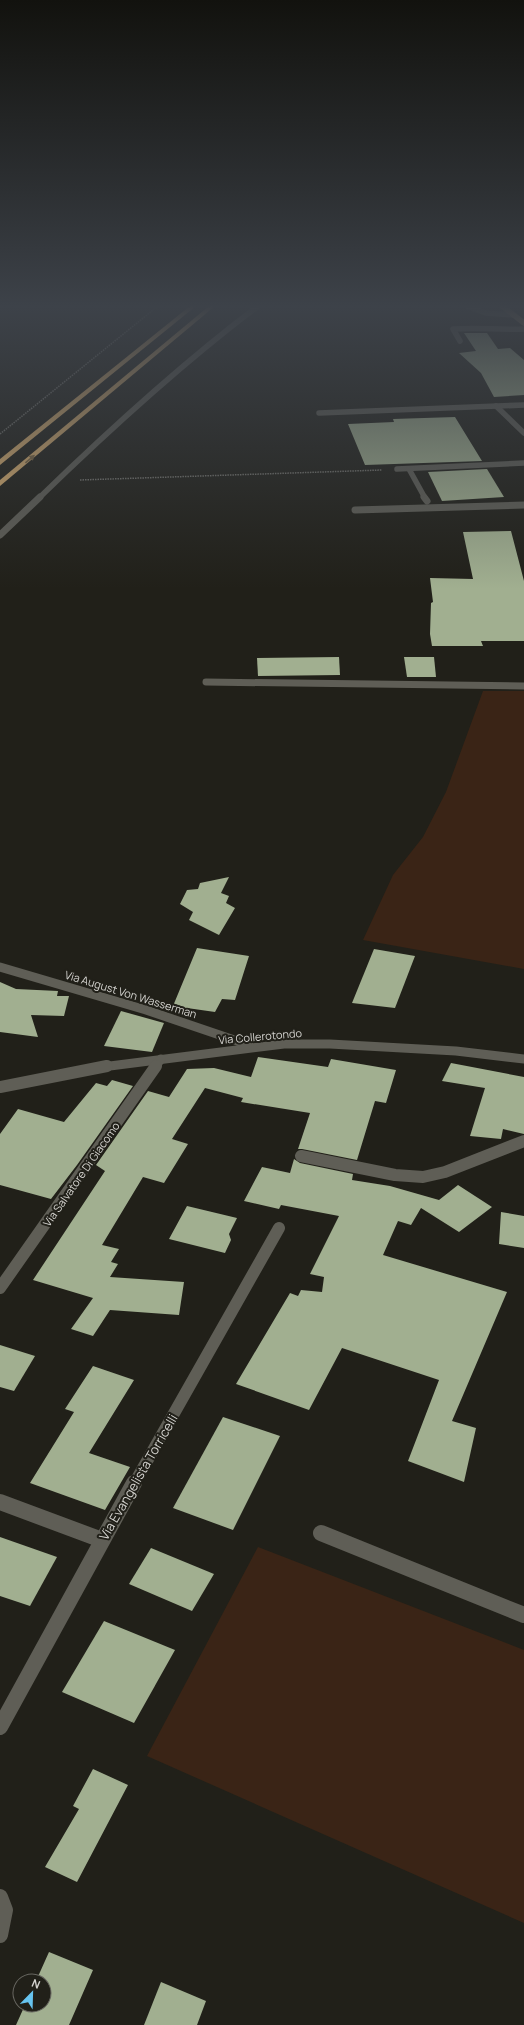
<svg xmlns="http://www.w3.org/2000/svg" width="524" height="2025" viewBox="0 0 524 2025" font-family="Manrope,sans-serif">
<style>
.green{fill:#3a2416}
.building{fill:#a1af90}
.lines{fill:none;stroke-linecap:round;stroke-linejoin:round}
.path{stroke:#75746e;stroke-width:1.5;stroke-dasharray:1.5 1;stroke-linecap:butt}
.minor-far4{stroke:#5f5e56;stroke-width:5.5}
.minor-far3{stroke:#5f5e56;stroke-width:7}
.minor-far2{stroke:#5f5e56;stroke-width:9}
.minor-far1{stroke:#5f5e56;stroke-width:12}
.minor{stroke:#5f5e56;stroke-width:16}
.major{stroke:#a98f66;stroke-width:5.5}
.highway{fill:#dbb070;fill-rule:evenodd}
.oneway{fill:#7e6844}
.labels{text-anchor:middle;dominant-baseline:central;stroke-width:4;stroke-linejoin:round;paint-order:stroke}
.street-label{font-size:11px;fill:#d3d2ce;stroke:#212019}
.near-street-label{font-size:13px;fill:#d3d2ce;stroke:#212019}
</style>
<rect width="100%" height="100%" fill="#212019"/>
<g class="green">
<polygon points="483,691 524,691 524,969 363,940 393,875 423,837 446,792"/>
<polygon points="258,1547 524,1650 524,1923 147,1756"/>
</g>
<g class="building">
<polygon points="464,333 487,333 498,349 510,348 524,360 524,395 494,397 481,373 459,353 476,351"/>
<polygon points="455,417 482,461 365,465 348,424 394,422 393,419"/>
<polygon points="487,469 504,497 442,501 428,472"/>
<polygon points="511,531 524,581 524,641 481,641 483,646 432,646 430,634 431,603 433,602 430,578 473,579 463,532"/>
<polygon points="339,657 340,675 258,676 257,658"/>
<polygon points="404,657 434,657 436,677 407,677"/>
<polygon points="229,877 221,893 229,896 226,903 235,908 219,935 189,920 193,912 180,904 187,890 198,889 200,883"/>
<polygon points="197,948 249,956 235,1000 222,999 215,1012 173,1006"/>
<polygon points="374,949 415,956 395,1008 352,1003"/>
<polygon points="0,982 16,989 58,991 57,996 69,996 64,1016 31,1015 38,1037 0,1032"/>
<polygon points="121,1011 164,1023 152,1052 104,1046"/>
<polygon points="258,1057 328,1067 331,1059 396,1070 386,1103 375,1101 357,1160 302,1149 298,1149 310,1113 241,1102 243,1098 205,1088 172,1139 188,1144 164,1183 143,1177 102,1245 119,1249 111,1262 118,1264 110,1277 184,1282 179,1315 110,1310 93,1336 71,1329 93,1298 33,1280 105,1171 96,1165 148,1091 169,1097 187,1069 214,1068 251,1077"/>
<polygon points="451,1063 524,1077 524,1134 503,1129 501,1139 470,1136 485,1088 442,1081"/>
<polygon points="112,1080 133,1086 77,1165 51,1199 0,1185 0,1134 18,1109 64,1122 96,1083 107,1086"/>
<polygon points="294,1159 300,1163 353,1174 352,1180 390,1186 439,1200 458,1185 492,1207 459,1232 421,1208 411,1225 398,1221 383,1255 507,1292 452,1421 476,1428 464,1482 408,1461 439,1380 342,1348 309,1410 236,1384 290,1293 298,1296 301,1290 322,1292 324,1277 310,1274 339,1216 281,1205 279,1209 244,1201 262,1167 290,1173"/>
<polygon points="187,1206 237,1218 229,1234 231,1240 225,1253 169,1239"/>
<polygon points="501,1212 524,1216 524,1248 499,1244"/>
<polygon points="0,1345 35,1356 14,1391 0,1387"/>
<polygon points="93,1366 134,1380 89,1453 130,1467 105,1510 30,1483 74,1412 65,1409"/>
<polygon points="223,1417 280,1436 233,1530 173,1508"/>
<polygon points="0,1537 57,1557 30,1606 0,1596"/>
<polygon points="151,1548 214,1574 192,1611 129,1584"/>
<polygon points="104,1621 175,1650 134,1723 62,1692"/>
<polygon points="93,1769 128,1785 77,1882 45,1867 79,1809 73,1806"/>
<polygon points="49,1952 93,1970 69,2025 16,2025 25,2005 44,2005 44,1981 36,1981"/>
<polygon points="161,1982 206,2001 197,2025 144,2025"/>
</g>
<g class="lines">
<g class="path">
<polyline points="0,434 158,306"/>
<polyline points="80,480 382,470"/>
</g>
<g class="minor-far4">
<polyline points="466,306 486,313 514,315"/>
<path d="M460 341 453 329C478 327 499 330 524 329"/>
<polyline points="496,406 524,433"/>
<polyline points="319,413 524,405"/>
<polyline points="397,469 524,463"/>
<polyline points="409,469 425,498"/>
<path d="M39 498C109 430 180 365 258 306"/>
</g>
<g class="minor-far3">
<polyline points="424,497 427,501"/>
<polyline points="355,510 524,505"/>
<polyline points="0,535 40,497"/>
<polyline points="206,682 524,686"/>
</g>
<g class="minor-far2">
<polyline points="0,967 146,1010 252,1046"/>
<polyline points="102,1067 284,1044 330,1044 456,1051 524,1059"/>
<polyline points="155,1067 161,1059"/>
</g>
<g class="minor-far1">
<polyline points="0,1087 107,1066"/>
<polyline points="301,1156 395,1175 423,1177 445,1172 524,1141"/>
<polyline points="0,1288 156,1066"/>
<polyline points="134,1484 279,1228"/>
</g>
<g class="minor">
<polyline points="0,1502 102,1540"/>
<polyline points="321,1533 524,1615"/>
<polyline points="0,1727 134,1483"/>
<polyline points="0,1897 5,1910 0,1935"/>
</g>
<polyline class="major" points="502,306 524,323"/>
<g class="highway">
<polygon points="190,306 196,306 0,465 0,459"/>
<polygon points="209,306 215,306 0,486 0,480"/>
</g>
</g>
<defs><path id="oneway-solid" d="M-6-.8H1V-3.2L6.5 0L1 3.2V.8H-6Z"/></defs>
<use class="oneway" href="#oneway-solid" transform="translate(30 459) rotate(-40)"/>
<linearGradient id="sky" x2="0" y2="1"><stop stop-color="#12120e"/><stop offset="0.52" stop-color="#3d4249"/><stop offset="1" stop-color="#3d4249" stop-opacity="0"/></linearGradient>
<rect width="524" height="589" fill="url(#sky)"/>
<g class="labels">
<g class="street-label">
<text transform="translate(131 994) rotate(17)">Via August Von Wasserman</text>
<text transform="translate(260 1036) rotate(-5)">Via Collerotondo</text>
<text transform="translate(81 1174) rotate(-55)">Via Salvatore Di Giacomo</text>
</g>
<g class="near-street-label">
<text transform="translate(138 1477) rotate(-60)">Via Evangelista Torricelli</text>
</g>
</g>
<g transform="translate(32 1993) rotate(23)"><circle r="19" fill="#212019" stroke="#686761"/>
<path d="M0-3L7 15L0 10L-7 15Z" fill="#67c4f0"/>
<text y="-6" font-size="11" font-weight="bold" text-anchor="middle" fill="#d3d2ce">N</text>
</g>
</svg>
